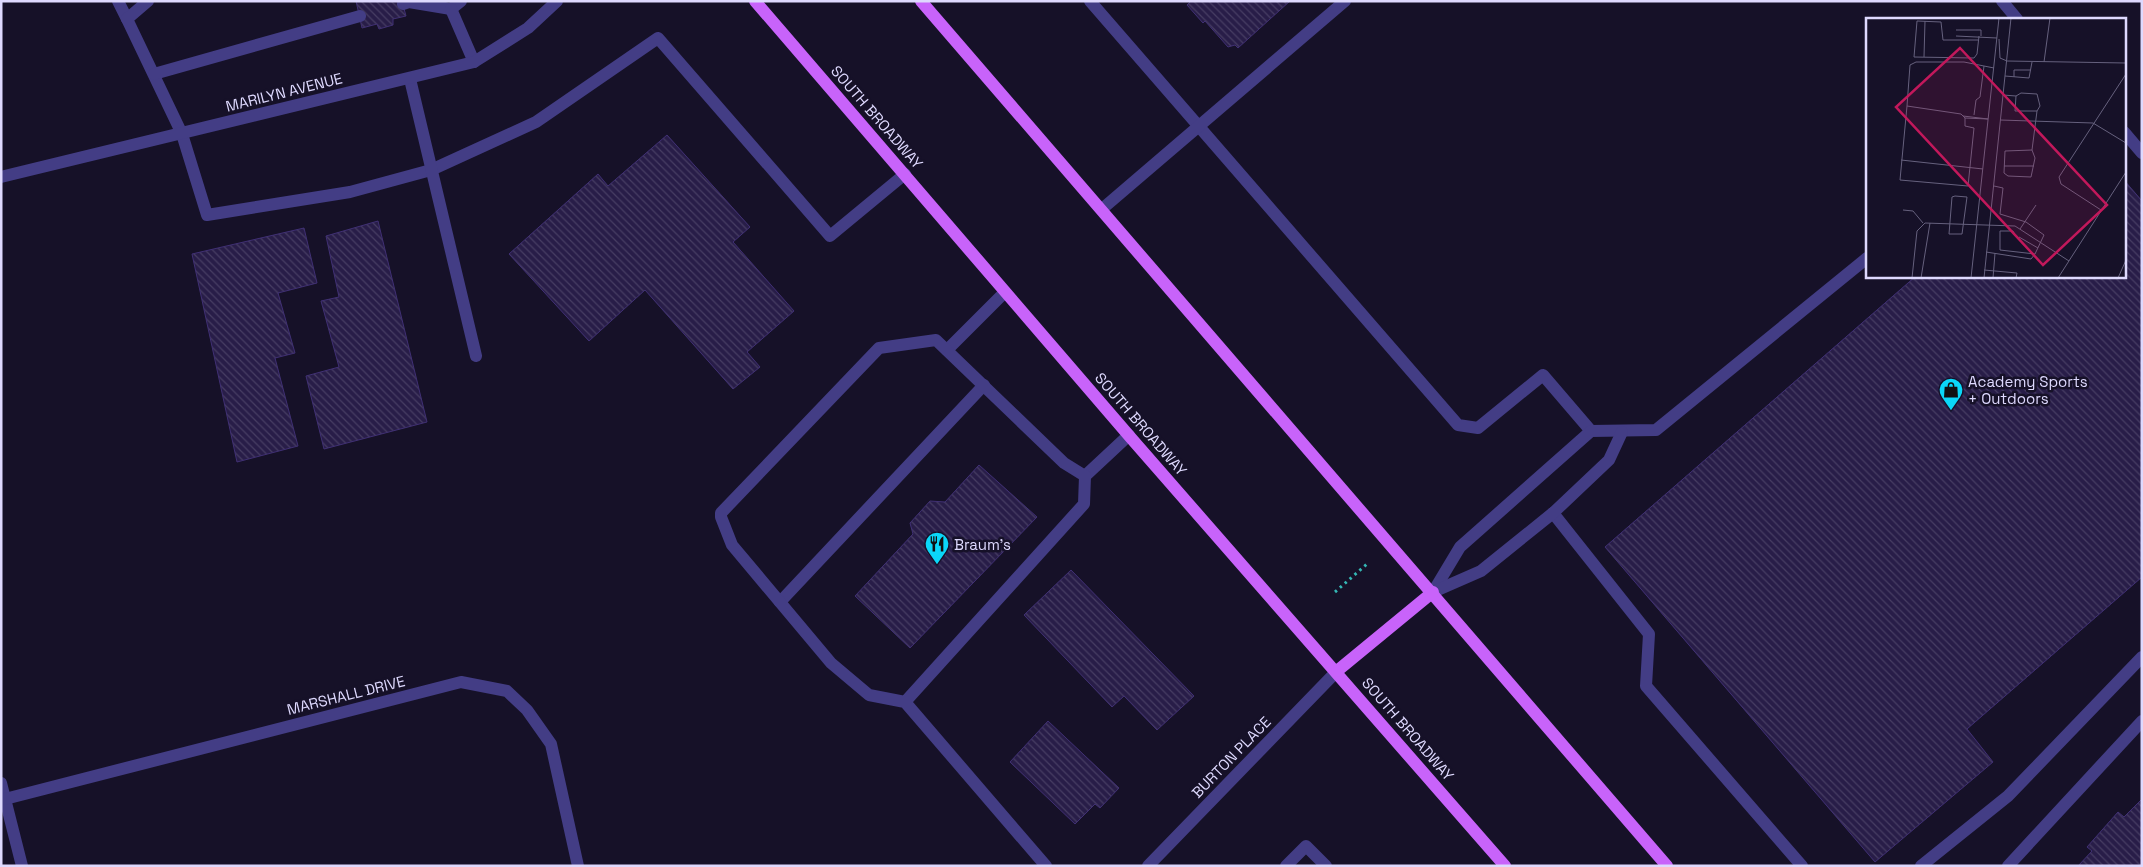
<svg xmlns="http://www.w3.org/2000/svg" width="2143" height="867" viewBox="0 0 2143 867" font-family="'Space Grotesk',sans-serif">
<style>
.building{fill:url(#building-back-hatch);stroke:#403074}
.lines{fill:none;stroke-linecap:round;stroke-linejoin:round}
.path{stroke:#34b7b4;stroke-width:3;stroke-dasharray:2.5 4;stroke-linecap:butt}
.lane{stroke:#433d85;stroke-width:12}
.street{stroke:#433d85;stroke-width:12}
.primary{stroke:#c863fa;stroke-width:12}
.labels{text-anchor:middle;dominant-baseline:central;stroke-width:5;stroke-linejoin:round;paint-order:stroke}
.street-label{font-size:15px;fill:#ded9fe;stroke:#161128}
.poi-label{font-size:15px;fill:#ded9fe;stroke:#161128;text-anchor:start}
.inset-road{fill:none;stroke:#66617e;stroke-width:1}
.view{fill:#c2185b;fill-opacity:0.15;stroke:#c2185b;stroke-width:2.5}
.inset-edge{fill:none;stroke:#ded9fe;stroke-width:2.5}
</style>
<defs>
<pattern id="building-back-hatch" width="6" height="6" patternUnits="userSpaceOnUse" patternTransform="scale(1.25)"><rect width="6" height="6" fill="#281d48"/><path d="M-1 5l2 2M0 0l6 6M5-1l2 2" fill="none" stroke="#473d63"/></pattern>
</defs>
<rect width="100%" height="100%" fill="#161128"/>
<g class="building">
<polygon points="356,1 402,1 406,16 393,19 393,25 379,29 377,24 362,28"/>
<polygon points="1191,1 1290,1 1238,48 1235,45 1228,47 1205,21 1203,23 1187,5"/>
<polygon points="667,135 750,227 733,242 794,311 747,352 760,367 733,389 645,290 589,341 509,254 598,174 608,186"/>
<polygon points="2124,180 2142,201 2142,577 1967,729 1993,762 1875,862 1605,547 1916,276 2124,276"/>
<polygon points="378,221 427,422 324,449 306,376 339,367 321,301 339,297 326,236"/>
<polygon points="304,228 317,283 278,293 295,353 275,358 298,446 237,462 192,254"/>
<polygon points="979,465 1037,517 910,648 855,596 913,534 910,523 930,501 945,502"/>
<polygon points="1071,570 1194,696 1157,730 1124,696 1112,707 1024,615"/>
<polygon points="1048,721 1119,788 1100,808 1095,804 1075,824 1010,762"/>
<polygon points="2142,799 2142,866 2078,866 2092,851 2087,847 2118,812 2124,817"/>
</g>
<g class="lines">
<polyline class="path" points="1335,592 1367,564"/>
<g class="lane">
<polyline points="118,1 127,19"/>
<polyline points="148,1 127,19 182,134 207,215 350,192 431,170 536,122 658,38 830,236 905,174"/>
<polyline points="1090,1 1458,425 1478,428 1543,375 1591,431"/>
<polyline points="2002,1 2017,19"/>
<polyline points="403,4 409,2 451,9 461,1"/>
<polyline points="451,9 474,62"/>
<polyline points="154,74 360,16"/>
<polyline points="410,79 476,356"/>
<polyline points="2124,132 2142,153"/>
<polyline points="1102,209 1345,1"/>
<polyline points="947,350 1005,292"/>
<polyline points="1085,476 1129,435"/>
<polyline points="1553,513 1649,634 1646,686 1802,866"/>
<polyline points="1433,592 1460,547 1591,431 1656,430 1867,258"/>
<polyline points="1433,592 1481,571 1553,513 1609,460 1622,432"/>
<polyline points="780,602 984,385"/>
<polyline points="905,702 1084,504 1085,476 1064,463 936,340 879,348 721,513 721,517 732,545 831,663 869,695 905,702 1046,866"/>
<polyline points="1286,866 1306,846 1326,866"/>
<polyline points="1921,866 2008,796 2142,657"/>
<polyline points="2008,866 2142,721"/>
</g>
<g class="street">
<polyline points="1,177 474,62 528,28 557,1"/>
<polyline points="1,783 22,866"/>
<polyline points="5,799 461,682 507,691 527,710 551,744 578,866"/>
<polyline points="1148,866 1337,671"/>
</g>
<g class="primary">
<polyline points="755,1 1131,438 1505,866"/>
<polyline points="921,1 1667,866"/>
<polyline points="1337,671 1433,592"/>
</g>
</g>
<defs>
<symbol id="shop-pin" viewBox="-11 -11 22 30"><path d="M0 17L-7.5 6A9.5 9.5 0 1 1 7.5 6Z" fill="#0bd7f8" stroke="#161128"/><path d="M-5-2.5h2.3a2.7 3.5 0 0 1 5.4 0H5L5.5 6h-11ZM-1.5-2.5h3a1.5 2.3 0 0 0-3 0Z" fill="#111"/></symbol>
<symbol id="restaurant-pin" viewBox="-11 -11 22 30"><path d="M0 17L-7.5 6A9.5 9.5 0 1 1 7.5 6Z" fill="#0bd7f8" stroke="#161128"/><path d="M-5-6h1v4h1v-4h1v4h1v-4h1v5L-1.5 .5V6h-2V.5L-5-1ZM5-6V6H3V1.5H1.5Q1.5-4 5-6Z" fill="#111"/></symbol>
</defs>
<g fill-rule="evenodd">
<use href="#shop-pin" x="1937" y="376" width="28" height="38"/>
<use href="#restaurant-pin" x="923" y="530" width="28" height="38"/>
</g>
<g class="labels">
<g class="street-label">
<text transform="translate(284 92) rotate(-14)">MARILYN AVENUE</text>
<text transform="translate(877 117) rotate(49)">SOUTH BROADWAY</text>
<text transform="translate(1141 424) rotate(49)">SOUTH BROADWAY</text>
<text transform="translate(346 695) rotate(-14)">MARSHALL DRIVE</text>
<text transform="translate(1408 729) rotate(49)">SOUTH BROADWAY</text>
<text transform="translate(1231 757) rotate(-46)">BURTON PLACE</text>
</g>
<g class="poi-label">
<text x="1968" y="381">Academy Sports<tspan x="1968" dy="17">+ Outdoors</tspan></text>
<text x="954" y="544">Braum’s</text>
</g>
</g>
<g transform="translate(1866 18)">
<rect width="260" height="260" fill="#161128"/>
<path class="inset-road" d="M90 12H115V18M90 18 131 20M133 21 134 40 141 43M112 22H77L75 4 51 3 48 39 108 40 111 36 113 18M58 39 59 3M141 43 260 45M178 44 184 0M139 58 163 60 166 44M148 59V52H165M137 77 150 78 149 93H171L166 132 139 133 138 155 142 158 165 159 169 140 166 132M150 78 155 75 171 76 174 88 171 93M41 88 34 162 102 168 108 110 99 108V100M108 97 110 82 114 79 118 48M97 98 122 101M122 101 99 100 95 96 41 88 44 47 50 44H98L128 50M134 102 227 105 260 125M35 142 117 151M138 148H168M128 168 137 170 134 196 160 204 178 217 169 236 134 232V213H147L149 217M89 178 101 179 96 216H83L86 179ZM37 192 47 193 57 205M235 192 195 166 193 159 260 56M154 211 170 187M153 219 172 230M120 234 165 241 169 236M118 252 151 255 150 260M46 260 51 213 59 205 149 208 203 243M55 260 64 205M105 260 133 0M118 260 145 0M127 260 129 235M192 260 260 154M252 260 260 242"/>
<path class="view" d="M94 30 241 187 177 247 30 89Z"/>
<rect width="260" height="260" class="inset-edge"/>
</g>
<rect width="2143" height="867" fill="none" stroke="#ded9fe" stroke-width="5"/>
</svg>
